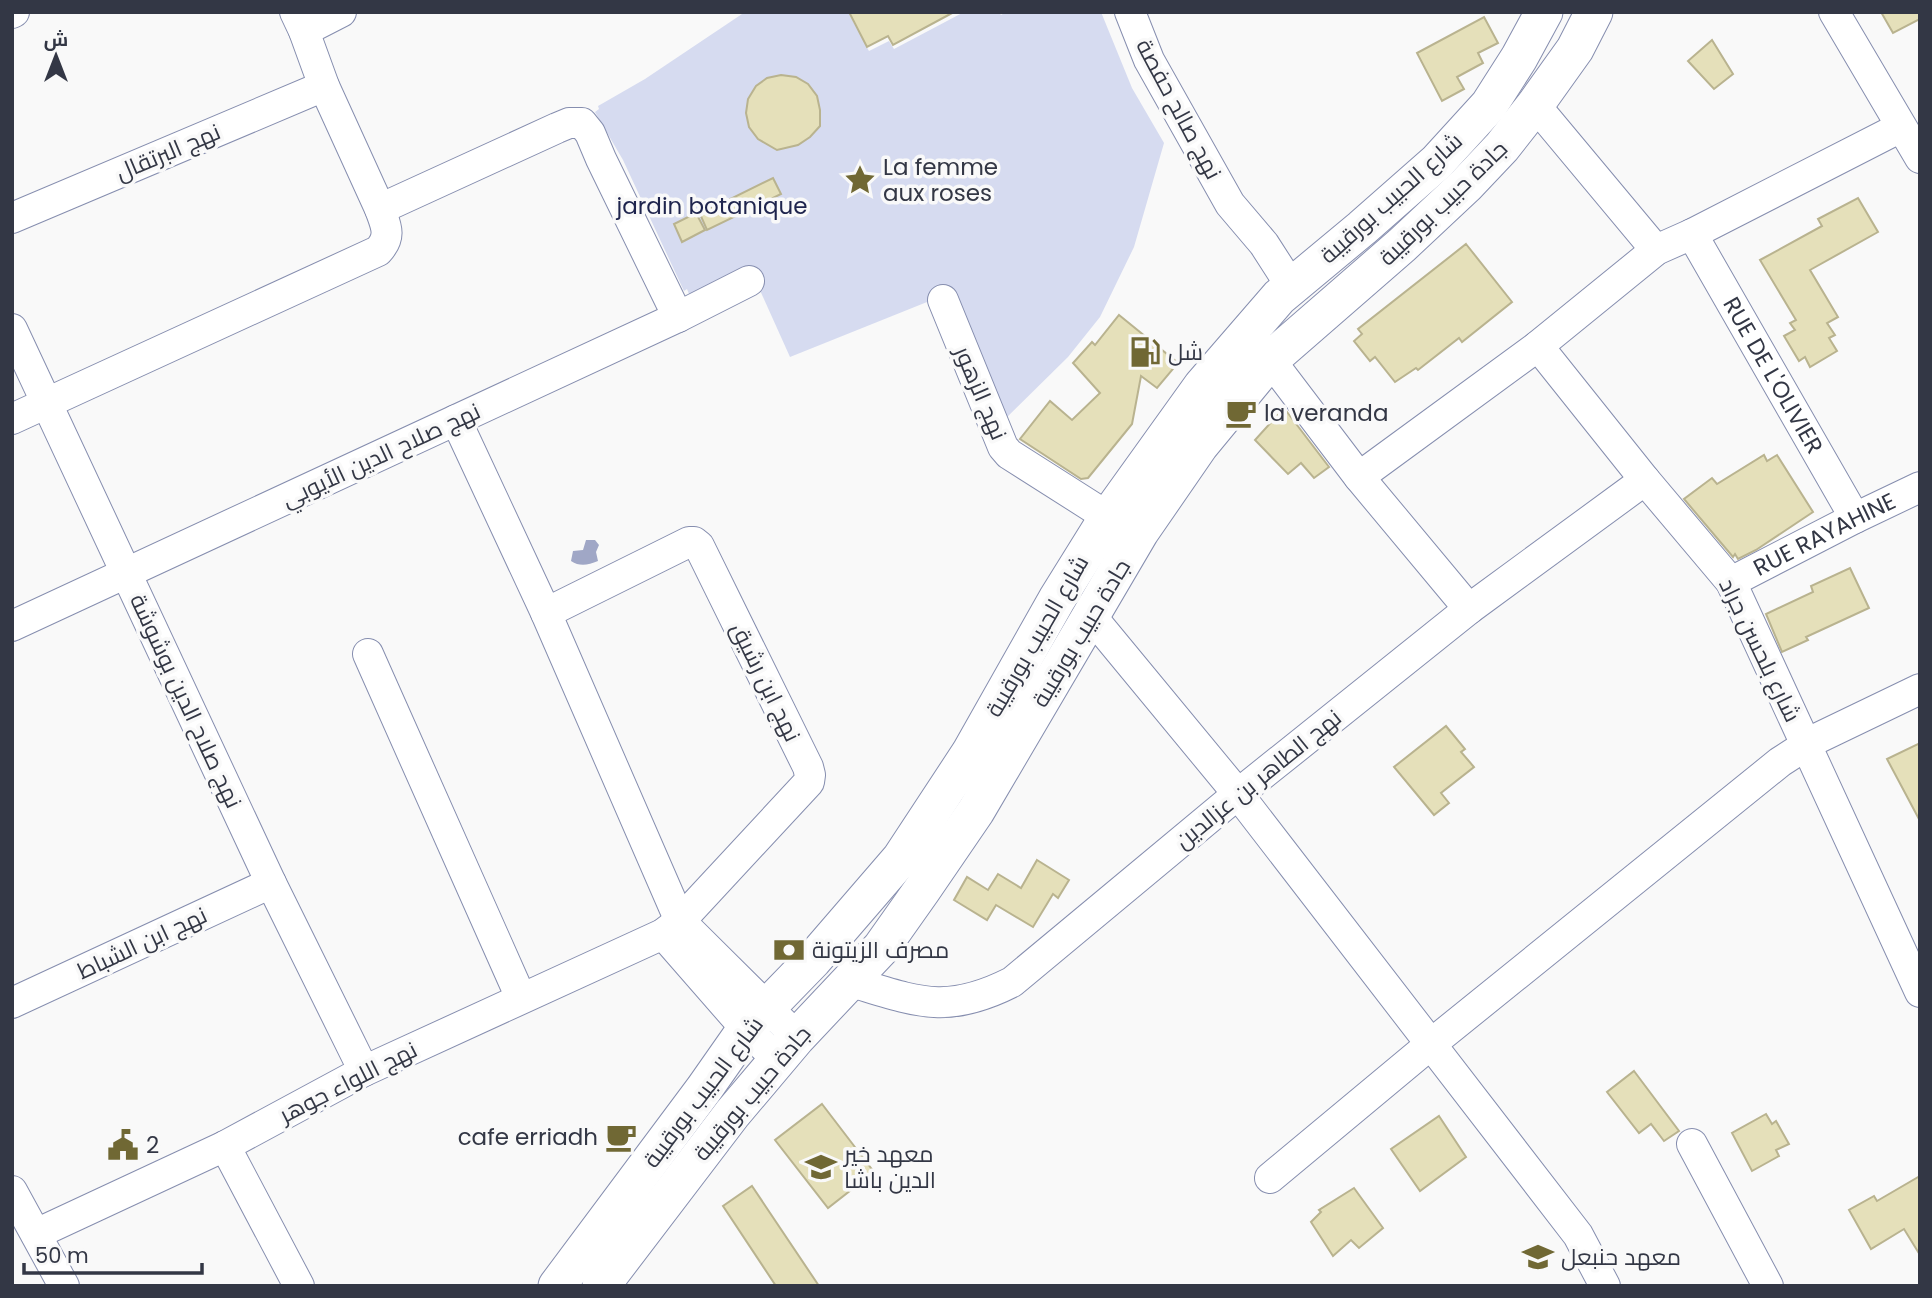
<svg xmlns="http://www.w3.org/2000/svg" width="1932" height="1298" viewBox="0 0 1932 1298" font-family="Poppins,Cairo,sans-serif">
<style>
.green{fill:#d6dbf0}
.water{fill:#a0a7c6}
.building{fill:#e5e0ba;stroke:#b9b38f;stroke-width:2}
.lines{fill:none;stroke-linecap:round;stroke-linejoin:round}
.minor-casing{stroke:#868eaf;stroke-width:32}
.major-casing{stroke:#868eaf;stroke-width:39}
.minor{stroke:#fff;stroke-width:30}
.major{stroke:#fff;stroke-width:37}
.labels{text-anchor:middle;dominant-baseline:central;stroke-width:7;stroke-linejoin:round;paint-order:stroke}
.street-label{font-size:23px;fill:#333745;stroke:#f9f9f9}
.poi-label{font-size:23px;fill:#333745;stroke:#f9f9f9;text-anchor:start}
.park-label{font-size:23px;fill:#1e244d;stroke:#f9f9f9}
</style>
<rect width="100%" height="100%" fill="#f9f9f9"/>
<polygon class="green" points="745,12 848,12 869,51 889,41 894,49 964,12 999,12 1001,15 1006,12 1101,12 1132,88 1164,143 1134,247 1100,317 1068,357 1000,424 942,296 790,357 749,266 689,294 687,289 684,291 623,160 595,112 599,109 598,106 645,79"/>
<path class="water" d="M586 540H595L599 545 596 552 598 561C588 565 580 567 571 561L573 551 583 550Z"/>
<g class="building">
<polygon points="849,12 954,12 893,45 888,36 867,47"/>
<polygon points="1881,12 1920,12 1920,19 1893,33"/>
<polygon points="1484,17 1498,43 1478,53 1483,63 1457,77 1464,89 1442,101 1417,53"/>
<polygon points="1712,40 1733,74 1714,89 1688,61"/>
<polygon points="781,75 796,77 808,84 817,96 820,110 820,126 810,137 798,145 777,150 758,139 749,127 746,113 748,99 756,86 767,78"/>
<polygon points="773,178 781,194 707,230 700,214"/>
<polygon points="1858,198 1878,232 1810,270 1838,317 1827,323 1835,335 1829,338 1837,351 1810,367 1805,357 1799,361 1784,336 1795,330 1790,323 1796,320 1760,260 1822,226 1818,219"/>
<polygon points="696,213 705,230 682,242 674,224"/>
<polygon points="1466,244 1512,302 1462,342 1459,338 1418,370 1416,368 1395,382 1375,357 1370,361 1354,341 1362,334 1358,329"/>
<polygon points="1119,315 1178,363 1157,388 1141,376 1132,424 1088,478 1081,479 1020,439 1050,401 1072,420 1100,393 1073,363 1092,342 1095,345"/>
<polygon points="1284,408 1329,467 1314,478 1301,463 1288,474 1255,440"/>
<polygon points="1764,455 1767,461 1777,455 1813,512 1756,550 1738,559 1735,554 1733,557 1684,499 1712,478 1717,484"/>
<polygon points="1850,568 1869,608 1806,637 1808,640 1782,652 1766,614 1813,592 1811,586"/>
<polygon points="1446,726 1465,749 1461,752 1474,767 1441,793 1449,803 1434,815 1394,767"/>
<polygon points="1920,743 1920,821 1887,759"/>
<polygon points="1037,860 1069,880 1058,898 1053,894 1033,927 996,905 987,920 954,900 967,877 988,890 998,874 1021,888"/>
<polygon points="1634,1071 1679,1131 1664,1141 1651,1124 1639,1133 1607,1092"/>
<polygon points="822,1104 874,1172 828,1208 775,1140"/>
<polygon points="1766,1114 1772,1124 1776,1121 1789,1144 1776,1150 1779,1156 1752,1171 1732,1133"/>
<polygon points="1439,1116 1466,1157 1420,1191 1391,1149"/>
<polygon points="1920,1176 1920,1255 1904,1229 1871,1249 1849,1210 1874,1196 1877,1201"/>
<polygon points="752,1186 819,1286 776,1286 723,1206"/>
<polygon points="1354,1188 1383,1228 1359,1248 1351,1240 1333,1256 1311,1222 1321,1212 1319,1210"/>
</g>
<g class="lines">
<defs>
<g id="minor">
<polyline points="1130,12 1149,60 1230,204 1264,244 1291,286"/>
<polyline points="1834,12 1920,158"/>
<polyline points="12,13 14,12"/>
<polyline points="304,31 341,12"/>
<polyline points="1535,105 1656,250"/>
<polyline points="380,209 557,128 569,123 582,123 590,133 601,159 678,317"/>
<polyline points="12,218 324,86"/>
<path id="s1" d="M1692 234 1855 518"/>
<polyline points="943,300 1003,447 1009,454 1108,517"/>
<polyline points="12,329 271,883 364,1071"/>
<polyline points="1258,344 1359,477 1469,609"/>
<polyline points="1538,346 1645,480 1731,582 1920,992"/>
<path d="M12 419 378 251C392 236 386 226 380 209L324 86 304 31 295 12"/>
<polyline points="456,420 546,613 680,921 797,1037"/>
<polyline points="1359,477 1538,346 1656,250 1692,234 1901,127"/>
<path id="s2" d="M1731 582 1855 518 1920 487"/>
<polyline points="1091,616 1238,794 1578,1235 1605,1286"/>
<polyline points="12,626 678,317 749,281"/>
<polyline points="368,654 521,998"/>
<polyline points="663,934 746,1029 777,1059"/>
<path d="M848 981C916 1001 945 1016 1012 982L1238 794 1469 609 1645 480"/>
<polyline points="12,1003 271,883"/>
<polyline points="1692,1144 1768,1286"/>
<polyline points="225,1146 299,1286"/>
<polyline points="1270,1178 1431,1044 1780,762 1814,740 1920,689"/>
<polyline points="12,1191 64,1286"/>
<polyline points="36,1234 225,1146 364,1071 663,934 680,921 809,782 810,775 808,767 699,546 694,542 689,542 546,613"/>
</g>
<g id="major">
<polyline points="557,1286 704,1089 746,1029 813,960 901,858 970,753 1057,599 1108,517 1202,386 1279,297 1362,228 1437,162 1489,105 1519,58 1544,12"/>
<polyline points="601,1286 732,1114 797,1037 881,948 922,890 976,811 1140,532 1200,445 1271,359 1402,245 1466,185 1502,147 1535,105 1575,49 1594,12"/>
</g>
</defs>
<use href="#minor" class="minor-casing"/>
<use href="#major" class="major-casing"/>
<use href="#minor" class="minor"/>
<use href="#major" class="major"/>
</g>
<defs>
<symbol id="sight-bare" viewBox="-9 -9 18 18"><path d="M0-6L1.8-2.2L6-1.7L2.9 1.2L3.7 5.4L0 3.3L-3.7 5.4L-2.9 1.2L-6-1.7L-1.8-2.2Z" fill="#706834" stroke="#f9f9f9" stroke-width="2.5" paint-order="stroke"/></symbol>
<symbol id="fuel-bare" viewBox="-9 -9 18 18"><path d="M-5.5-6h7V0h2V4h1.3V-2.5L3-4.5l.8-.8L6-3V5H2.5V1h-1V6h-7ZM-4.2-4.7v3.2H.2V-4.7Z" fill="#706834" stroke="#f9f9f9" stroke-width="2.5" paint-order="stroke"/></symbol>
<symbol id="cafe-bare" viewBox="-9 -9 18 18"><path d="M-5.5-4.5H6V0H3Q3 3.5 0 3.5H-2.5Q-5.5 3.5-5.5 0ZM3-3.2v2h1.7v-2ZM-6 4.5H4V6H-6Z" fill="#706834" stroke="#f9f9f9" stroke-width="2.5" paint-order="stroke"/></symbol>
<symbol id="bank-bare" viewBox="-9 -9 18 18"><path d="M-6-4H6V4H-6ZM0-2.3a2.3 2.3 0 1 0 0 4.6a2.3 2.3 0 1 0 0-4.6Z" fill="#706834" stroke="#f9f9f9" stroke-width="2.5" paint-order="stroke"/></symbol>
<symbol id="civic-bare" viewBox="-9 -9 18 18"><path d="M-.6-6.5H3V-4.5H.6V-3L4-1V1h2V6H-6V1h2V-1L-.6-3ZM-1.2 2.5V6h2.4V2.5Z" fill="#706834" stroke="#f9f9f9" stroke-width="2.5" paint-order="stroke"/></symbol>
<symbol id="university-bare" viewBox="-9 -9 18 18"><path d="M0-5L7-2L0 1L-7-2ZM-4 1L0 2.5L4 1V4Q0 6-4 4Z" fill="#706834" stroke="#f9f9f9" stroke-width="2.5" paint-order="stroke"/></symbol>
</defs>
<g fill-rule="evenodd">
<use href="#sight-bare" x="838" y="158" width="44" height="44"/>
<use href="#fuel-bare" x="1123" y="330" width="44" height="44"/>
<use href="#cafe-bare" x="1219" y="391" width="44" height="44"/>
<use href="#bank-bare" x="767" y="928" width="44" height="44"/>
<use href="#cafe-bare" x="599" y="1115" width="44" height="44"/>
<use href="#civic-bare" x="101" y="1123" width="44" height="44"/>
<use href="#university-bare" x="799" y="1145" width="44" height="44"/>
<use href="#university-bare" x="1516" y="1235" width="44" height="44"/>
</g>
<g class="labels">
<g class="street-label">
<text transform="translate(1179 109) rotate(62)">نهج صالح حفصة</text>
<text transform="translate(168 152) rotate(-23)">نهج البرتقال</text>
<text transform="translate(1391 198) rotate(-42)">شارع الحبيب بورقيبة</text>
<text transform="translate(1443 203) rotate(-44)">جادة حبيب بورقيبة</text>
<text stroke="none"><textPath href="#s1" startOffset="163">RUE DE L'OLIVIER</textPath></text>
<text transform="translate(981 393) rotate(67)">نهج الزهور</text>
<text transform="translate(381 455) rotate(-25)">نهج صلاح الدين الأيوبي</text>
<text stroke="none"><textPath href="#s2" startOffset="105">RUE RAYAHINE</textPath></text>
<text transform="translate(1081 633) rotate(-59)">جادة حبيب بورقيبة</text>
<text transform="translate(1037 636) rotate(-60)">شارع الحبيب بورقيبة</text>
<text transform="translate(1760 650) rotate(64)">شارع بلحسن جراد</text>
<text transform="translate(766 682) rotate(64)">نهج ابن رشيق</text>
<text transform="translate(186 701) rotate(65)">نهج صلاح الدين بوشوشة</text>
<text transform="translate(1258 779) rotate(-39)">نهج الطاهر بن عزالدين</text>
<text transform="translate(142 943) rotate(-25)">نهج ابن الشباط</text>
<text transform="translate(348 1082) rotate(-27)">نهج اللواء جوهر</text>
<text transform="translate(703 1092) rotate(-53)">شارع الحبيب بورقيبة</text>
<text transform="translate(752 1093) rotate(-50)">جادة حبيب بورقيبة</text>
</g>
<g class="poi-label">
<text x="883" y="167">La femme<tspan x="883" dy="26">aux roses</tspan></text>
<text x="1168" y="352">شل</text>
<text x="1264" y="413">la veranda</text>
<text x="812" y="950">مصرف الزيتونة</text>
<text x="598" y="1137" text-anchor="end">cafe erriadh</text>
<text x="146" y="1145">2</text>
<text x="844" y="1154">معهد خير<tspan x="844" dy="26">الدين باشا</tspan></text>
<text x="1561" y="1257">معهد حنبعل</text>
</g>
<g class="park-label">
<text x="712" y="206">jardin botanique</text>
</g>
</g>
<rect width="1932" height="1298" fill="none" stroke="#333745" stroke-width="28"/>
<g transform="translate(56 56)" stroke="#f9f9f9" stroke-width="5" paint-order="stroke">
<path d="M0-5L12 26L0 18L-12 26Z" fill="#333745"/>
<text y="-10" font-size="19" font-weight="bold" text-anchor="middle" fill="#333745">ش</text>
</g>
<path d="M24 1263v10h178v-10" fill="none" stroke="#333745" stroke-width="3.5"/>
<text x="35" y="1263" font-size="21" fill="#333745" stroke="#f9f9f9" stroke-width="5" paint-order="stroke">50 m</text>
</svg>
